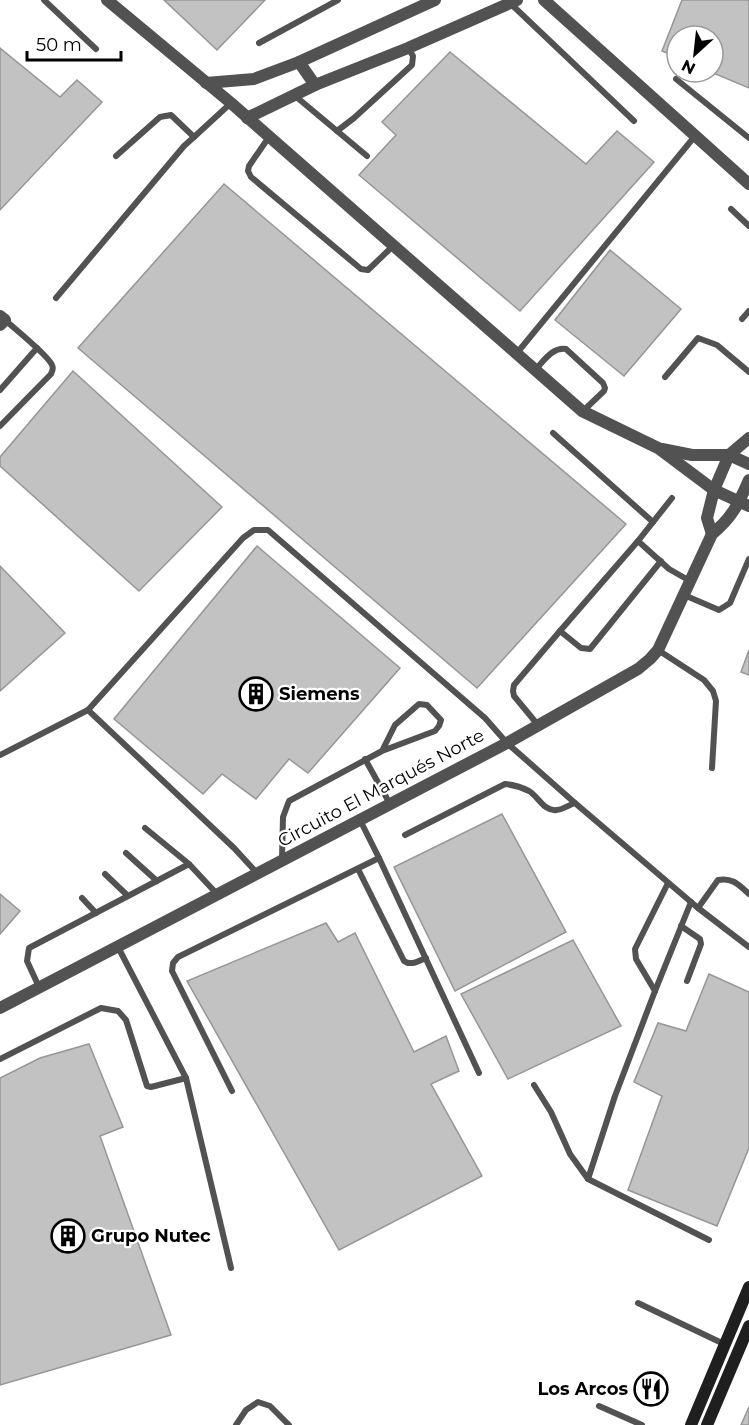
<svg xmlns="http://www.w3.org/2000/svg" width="749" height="1425" viewBox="0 0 749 1425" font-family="Montserrat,sans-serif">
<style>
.building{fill:#c2c2c2;stroke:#969696;stroke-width:1.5}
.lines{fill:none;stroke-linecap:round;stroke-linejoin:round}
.lane{stroke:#525252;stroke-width:6}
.street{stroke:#525252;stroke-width:12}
.secondary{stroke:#1f1f1f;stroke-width:12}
.labels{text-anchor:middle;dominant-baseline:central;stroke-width:4.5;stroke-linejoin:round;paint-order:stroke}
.poi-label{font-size:18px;font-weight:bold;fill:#000;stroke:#fff;text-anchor:start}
.street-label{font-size:18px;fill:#000;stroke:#fff}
</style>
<rect width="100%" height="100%" fill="#fff"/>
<g class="building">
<polygon points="164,0 265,0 217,50"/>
<polygon points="682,0 749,0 749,88 711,72 713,72 713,36 677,36 677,57 662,51"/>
<polygon points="0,48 60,97 77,80 102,102 0,210"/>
<polygon points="450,52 586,164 617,131 654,162 520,311 359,175 396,135 382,122"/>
<polygon points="224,184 626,524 477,688 78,348"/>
<polygon points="610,250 681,309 624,376 555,320"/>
<polygon points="73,371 222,507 139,591 0,466 0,457"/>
<polygon points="257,546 400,668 308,773 289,759 256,799 222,774 203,794 114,719"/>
<polygon points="0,566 65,633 0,691"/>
<polygon points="749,650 749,675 741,672"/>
<polygon points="502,814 566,932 455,991 394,867"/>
<polygon points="0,894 20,911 0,934"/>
<polygon points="326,923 338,942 355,933 414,1052 446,1036 459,1071 431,1084 482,1176 339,1250 187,981"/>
<polygon points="573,940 621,1026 508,1079 461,994"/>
<polygon points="709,974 749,992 749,1148 717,1226 628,1190 662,1096 634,1082 658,1023 686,1031"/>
<polygon points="89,1044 123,1127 100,1136 171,1335 0,1385 0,1078 40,1058"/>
<polygon points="749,1407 749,1425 741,1425"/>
</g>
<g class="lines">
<g class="lane">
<polyline points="44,0 96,49"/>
<polyline points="511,4 634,121"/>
<polyline points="259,43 338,0"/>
<polyline points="676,79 749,138"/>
<polyline points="294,95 367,156"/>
<polyline points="337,131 354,118 412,65 413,56 408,48"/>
<polyline points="269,137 249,166 248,171 251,177 361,269 368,270 393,246"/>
<polyline points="116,156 160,117 171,115 194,137 231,103"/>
<polyline points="731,209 749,226"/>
<polyline points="56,298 184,146 194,137"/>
<polyline points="742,319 749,311"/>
<polyline points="517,353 695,136"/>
<path d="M535 370C544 361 552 347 566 349L603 383 605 388 604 391 583 411"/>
<polyline points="665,377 698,338 717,345 749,372"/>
<polyline points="0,390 37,348"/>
<path d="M0 426 51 374C52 371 54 369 52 365 48 355 15 329 5 320"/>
<polyline points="553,433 653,522"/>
<polyline points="638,541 669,569 690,581"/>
<polyline points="661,561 590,649 581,648 560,631 638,541 672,498"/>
<polyline points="684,595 719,610 730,603 749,559"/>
<polyline points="658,650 704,680 713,691 716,701 712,768"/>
<polyline points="538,725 514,696 513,691 514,685 560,631"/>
<polyline points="0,755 88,710"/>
<polyline points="365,759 390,804"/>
<polyline points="360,820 379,858 479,1073"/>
<polyline points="145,828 189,864"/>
<path d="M405 835 505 784C514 785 521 787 529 791 538 796 544 812 557 810 562 810 569 805 575 803"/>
<polyline points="126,853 157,881"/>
<polyline points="282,859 283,817 289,801 382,751 395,725 419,704 427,705 441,720 439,726 435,731 382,751"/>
<path d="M358 869 404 961C411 966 418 961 426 958"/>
<polyline points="257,873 234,848 88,710 243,538 254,530 268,530 485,718 507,743 575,803 698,908 749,947"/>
<polyline points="105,874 128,896"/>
<polyline points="82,898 96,913"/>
<path d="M698 908 718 880C732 877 739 885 749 894"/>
<polyline points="681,926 700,939 701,944 687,981"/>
<polyline points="118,947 186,1078 231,1268"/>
<polyline points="39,987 27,961 29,948 189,864 217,894"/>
<polyline points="655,991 636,959 635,949 668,883"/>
<polyline points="0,1059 101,1008 118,1011 126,1020 147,1086 151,1087 186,1078"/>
<polyline points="534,1085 551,1112 570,1154 588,1179 709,1240"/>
<polyline points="232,1091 172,971 173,963 178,957 379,858"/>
<polyline points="588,1179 615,1096 655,991 691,902"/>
<polyline points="638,1303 724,1344"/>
<polyline points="599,1406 642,1425"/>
<polyline points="236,1425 246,1410 258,1402 270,1406 289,1425"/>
</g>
<g class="street">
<polyline points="107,0 231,103 582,411 658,448 714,490 749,506"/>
<polyline points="544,0 749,184"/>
<polyline points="299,62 315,85"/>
<polyline points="206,83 254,79 299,62 435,0"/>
<polyline points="247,118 315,85 408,48 517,0"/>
<polyline points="0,316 5,320 0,325"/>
<polyline points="662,449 692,455 729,455 749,464"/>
<polyline points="712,534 707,518 714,490 729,455 749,438"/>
<path d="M0 1008 507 743 638 669 650 659 658 650 712 534C732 518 739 503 749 480"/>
</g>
<g class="secondary">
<polyline points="691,1425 749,1287"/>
<polyline points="707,1425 749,1326"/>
</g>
</g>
<defs>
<symbol id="building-ring" viewBox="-11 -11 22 22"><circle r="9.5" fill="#fff" stroke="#000" stroke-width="1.5"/><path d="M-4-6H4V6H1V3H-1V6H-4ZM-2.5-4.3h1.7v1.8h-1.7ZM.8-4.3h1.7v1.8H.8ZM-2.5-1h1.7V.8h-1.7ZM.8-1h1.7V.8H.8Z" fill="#000"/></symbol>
<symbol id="restaurant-ring" viewBox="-11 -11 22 22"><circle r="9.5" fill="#fff" stroke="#000" stroke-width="1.5"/><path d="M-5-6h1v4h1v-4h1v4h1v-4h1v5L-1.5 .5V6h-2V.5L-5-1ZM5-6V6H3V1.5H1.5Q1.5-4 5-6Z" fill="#000"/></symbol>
</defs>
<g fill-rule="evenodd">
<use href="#building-ring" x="237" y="675" width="38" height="38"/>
<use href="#building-ring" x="49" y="1217" width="38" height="38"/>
<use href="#restaurant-ring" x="632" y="1370" width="38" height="38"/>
</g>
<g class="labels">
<g class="poi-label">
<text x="279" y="694">Siemens</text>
<text x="91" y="1236">Grupo Nutec</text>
<text x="628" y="1389" text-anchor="end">Los Arcos</text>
</g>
<g class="street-label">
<text transform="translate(381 788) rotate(-28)">Circuito El Marqués Norte</text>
</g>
</g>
<g transform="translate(695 54) rotate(207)"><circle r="28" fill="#ffffff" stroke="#999999" stroke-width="1.5"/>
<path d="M0-4.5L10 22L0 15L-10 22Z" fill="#000000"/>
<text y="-9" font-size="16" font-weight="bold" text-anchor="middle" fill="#000000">N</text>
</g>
<path d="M27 51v9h94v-9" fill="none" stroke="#000000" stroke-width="3"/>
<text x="36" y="51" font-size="18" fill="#000000" stroke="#ffffff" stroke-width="4.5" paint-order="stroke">50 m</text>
</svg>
